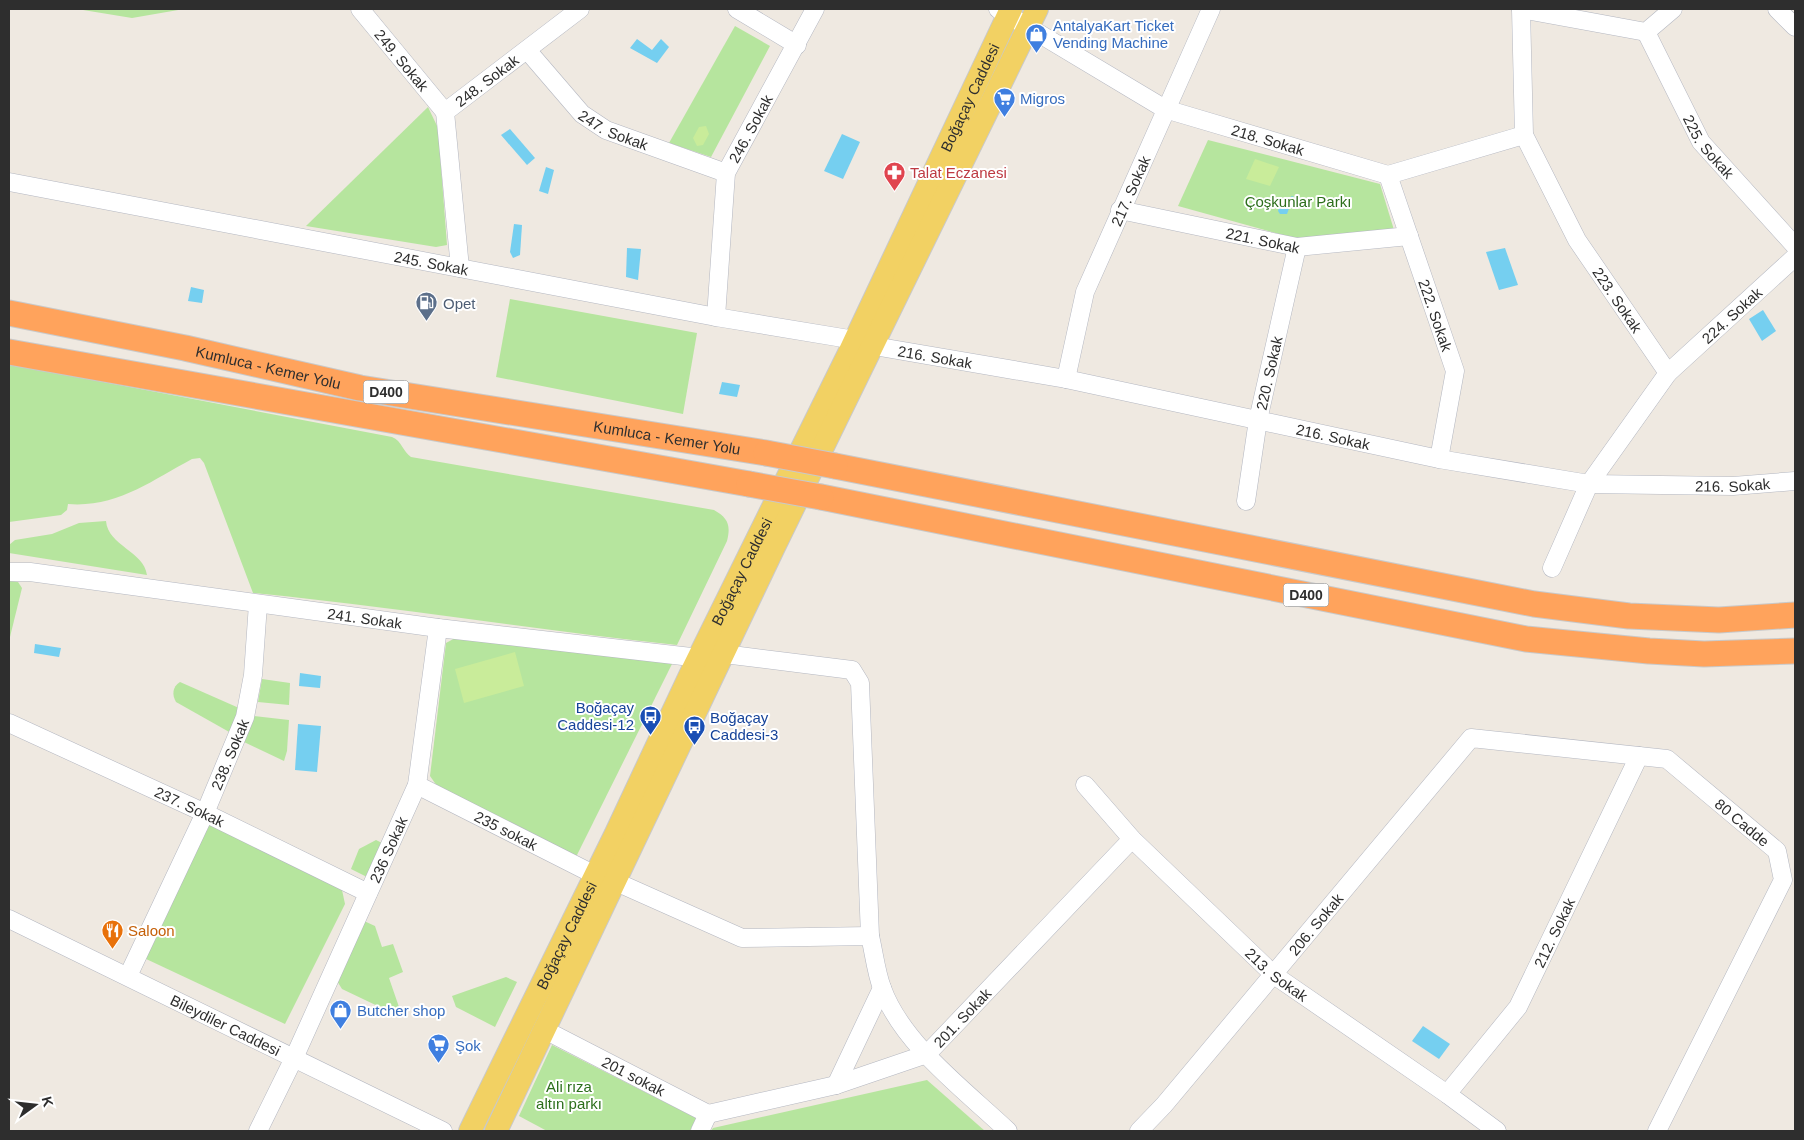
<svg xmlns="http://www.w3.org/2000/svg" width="1804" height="1140" viewBox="0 0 1804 1140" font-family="Helvetica,sans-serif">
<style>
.green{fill:#b6e59e}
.pitch{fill:#c9ec9a}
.water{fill:#75cff0}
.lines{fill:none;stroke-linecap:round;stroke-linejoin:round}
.minor-casing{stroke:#b4b7c1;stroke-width:19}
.major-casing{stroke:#c9c9c9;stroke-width:24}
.highway-casing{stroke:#c9c9c9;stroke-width:27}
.minor{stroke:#fff;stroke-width:18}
.major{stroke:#f2d163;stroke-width:22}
.highway{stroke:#ffa35c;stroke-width:25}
.highway-bridge-casing{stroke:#c9c9c9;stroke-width:27;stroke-linecap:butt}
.highway-bridge{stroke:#ffa35c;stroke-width:25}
.labels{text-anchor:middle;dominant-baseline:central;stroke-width:4;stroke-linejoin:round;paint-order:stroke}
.shield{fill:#fff;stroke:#6d6d6d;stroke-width:1}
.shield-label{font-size:14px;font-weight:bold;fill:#2e2e2e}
.shop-label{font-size:15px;fill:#366cbe;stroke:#fff;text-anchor:start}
.street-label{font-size:15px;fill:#2e2e2e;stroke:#fff}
.health-label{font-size:15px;fill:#be3a42;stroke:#fff;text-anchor:start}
.park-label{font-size:15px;fill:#2c6e1b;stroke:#fff}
.service-label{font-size:15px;fill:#4e5e75;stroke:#fff;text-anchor:start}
.transit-label{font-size:15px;fill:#164399;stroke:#fff;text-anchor:end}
.food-label{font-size:15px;fill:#c56008;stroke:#fff;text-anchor:start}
</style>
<rect width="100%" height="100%" fill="#efe9e1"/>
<g class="green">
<polygon points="77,9 184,9 132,18"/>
<polygon points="735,26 770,46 711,157 669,143"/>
<polygon points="428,107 438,128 447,245 436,247 306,226"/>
<polygon points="1208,140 1380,184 1394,230 1301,240 1178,206"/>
<polygon points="510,299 697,333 683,414 496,377"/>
<path d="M9 364 392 437C402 441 403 452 411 457L714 510C728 518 731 525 727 541L677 645C535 630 395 607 253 593L204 463 200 458 192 459C151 481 116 508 68 504L67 510 61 515 9 522Z"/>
<path d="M106 521C108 546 144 551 147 575L9 553V545L15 540 52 534 79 523Z"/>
<polygon points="9,581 18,582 22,588 9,641"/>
<polygon points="457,637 674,660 576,857 437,786 430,776 446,643"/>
<polygon points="262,679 290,683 289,705 258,702"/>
<path d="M180 682 239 708 231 733 176 702C172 695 172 687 180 682Z"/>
<polygon points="254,716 289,720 287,751 284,761 244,742"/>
<polygon points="207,822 342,890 345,904 285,1024 144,958"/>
<polygon points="376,840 386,845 371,879 351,869 359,849"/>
<polygon points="364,921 375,926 382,947 393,944 403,972 389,978 399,1007 386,1010 342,989 337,981"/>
<polygon points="506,977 517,982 495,1027 456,1007 452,996"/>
<polygon points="552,1045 696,1118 690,1131 547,1131 519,1116"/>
<polygon points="927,1080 985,1131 711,1131 713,1128"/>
</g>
<g class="pitch">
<polygon points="706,126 709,134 703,145 697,146 693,138 699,127"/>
<polygon points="1255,159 1279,167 1270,186 1246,179"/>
<polygon points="515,652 524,686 464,703 455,669"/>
</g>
<g class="water">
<polygon points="637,39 652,50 661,39 669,47 657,63 630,48"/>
<polygon points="510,129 535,158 527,165 501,135"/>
<polygon points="842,134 860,142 843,179 824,171"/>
<polygon points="546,167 554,170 548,194 539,191"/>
<polygon points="1292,196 1299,200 1299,202 1290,206 1287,214 1280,214 1278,211 1280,205"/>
<polygon points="514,224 522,225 520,255 513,258 510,252"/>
<polygon points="627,248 641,249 638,280 626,277"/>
<polygon points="1505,248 1518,285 1499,290 1486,252"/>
<polygon points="191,287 204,290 202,303 188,301"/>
<polygon points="1763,310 1776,331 1762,341 1749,319"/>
<polygon points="722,382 740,385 737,397 719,394"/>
<polygon points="35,644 61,648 59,657 34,653"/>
<polygon points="300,673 321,676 320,688 299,686"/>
<polygon points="298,724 321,726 317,772 295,770"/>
<polygon points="1423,1026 1450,1044 1439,1059 1412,1041"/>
</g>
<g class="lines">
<defs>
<g id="minor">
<path id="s1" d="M360 9 445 112"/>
<polyline points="737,9 797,45"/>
<path id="s2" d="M998 9 1165 109 1388 175 1524 135"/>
<path id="s3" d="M1521 9 1524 135 1577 240 1668 373 1589 484 1552 568"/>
<polyline points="1521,9 1646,32 1673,9"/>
<polyline points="1777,9 1795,27"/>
<path id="s4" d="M1646 32 1701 142 1795 246"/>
<path id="s5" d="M527 50 582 114 606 130 726 173"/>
<path id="s6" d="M1388 175 1455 371 1439 459"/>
<path id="s7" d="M9 182 716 317 855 340"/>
<path id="s8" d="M1120 210 1297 247 1409 236"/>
<path id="s9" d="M460 268 445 112 580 9"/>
<path id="s10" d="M716 317 726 173 815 9"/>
<path id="s11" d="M874 346 1066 379 1439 459 1589 484 1733 486 1795 481"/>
<path id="s12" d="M1668 373 1795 257"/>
<path id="s13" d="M1066 379 1085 292 1211 9"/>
<path id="s14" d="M1246 501 1258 420 1297 247"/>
<path id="s15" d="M9 572H30L438 628 700 658"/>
<polyline points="724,654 852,670 860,683 870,936"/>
<path id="s16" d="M9 723 205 813 368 893"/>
<path id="s17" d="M417 785 595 875"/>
<path id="s18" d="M1085 785 1132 839 1274 975 1447 1094 1497 1131"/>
<path d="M614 881 742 938 870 936C874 953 876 972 882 988 902 1044 966 1091 1008 1131"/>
<path id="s19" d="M9 919 443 1131"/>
<path id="s20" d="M128 976 205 813 245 717 253 675 258 604"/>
<path id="s21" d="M543 1029 708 1114"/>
<polyline points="836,1085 882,988"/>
<path id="s22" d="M1447 1094 1518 1007 1639 756"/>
<path id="s23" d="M708 1114 836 1085 927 1054 1132 839"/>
<path id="s24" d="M258 1131 294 1058 417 785 438 628"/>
<polyline points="700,1131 708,1114"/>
<path id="s25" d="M1139 1131 1164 1105 1471 738 1667 759 1777 851 1783 880 1657 1131"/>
</g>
<g id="major">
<path id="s26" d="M470 1131 616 833 692 671 848 355 1011 9"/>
<polyline points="496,1131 774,547 1037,9"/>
</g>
<g id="highway">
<path id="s27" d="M9 313 185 348 360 388 766 453"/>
<polyline points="9,352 749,484"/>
<polyline points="835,466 1534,604 1629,616 1719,620 1795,615"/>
<polyline points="821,497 1526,639 1649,651 1704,654 1795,651"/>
</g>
</defs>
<use href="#minor" class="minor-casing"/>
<use href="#major" class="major-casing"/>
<use href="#highway" class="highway-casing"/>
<use href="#minor" class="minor"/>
<use href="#major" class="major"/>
<use href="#highway" class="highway"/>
<defs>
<g id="highway-bridge">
<polyline points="766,453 835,466"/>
<polyline points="749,484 821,497"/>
</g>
</defs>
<use href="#highway-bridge" class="highway-bridge-casing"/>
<use href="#highway-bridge" class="highway-bridge"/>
</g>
<defs>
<symbol id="shop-pin" viewBox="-11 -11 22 30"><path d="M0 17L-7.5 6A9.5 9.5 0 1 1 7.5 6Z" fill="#3f7fe0" stroke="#fff"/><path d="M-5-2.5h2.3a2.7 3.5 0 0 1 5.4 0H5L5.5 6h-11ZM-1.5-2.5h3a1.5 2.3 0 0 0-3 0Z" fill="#fff"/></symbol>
<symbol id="supermarket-pin" viewBox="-11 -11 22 30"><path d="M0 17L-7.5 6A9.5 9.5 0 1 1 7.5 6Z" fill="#3f7fe0" stroke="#fff"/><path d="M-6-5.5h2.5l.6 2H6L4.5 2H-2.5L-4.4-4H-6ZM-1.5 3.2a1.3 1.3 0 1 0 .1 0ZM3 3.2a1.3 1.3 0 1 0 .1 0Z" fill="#fff"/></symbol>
<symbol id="pharmacy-pin" viewBox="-11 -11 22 30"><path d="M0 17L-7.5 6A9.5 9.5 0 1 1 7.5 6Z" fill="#e0444e" stroke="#fff"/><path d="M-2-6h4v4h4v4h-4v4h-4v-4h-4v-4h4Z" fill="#fff"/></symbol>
<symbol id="fuel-pin" viewBox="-11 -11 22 30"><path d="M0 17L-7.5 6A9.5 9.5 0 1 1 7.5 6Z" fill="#5c6f8a" stroke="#fff"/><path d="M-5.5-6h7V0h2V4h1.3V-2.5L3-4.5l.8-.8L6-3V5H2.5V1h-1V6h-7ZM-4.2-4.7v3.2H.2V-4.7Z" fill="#fff"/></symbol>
<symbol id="bus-pin" viewBox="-11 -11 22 30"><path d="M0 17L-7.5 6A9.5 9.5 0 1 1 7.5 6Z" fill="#1a4fb4" stroke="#fff"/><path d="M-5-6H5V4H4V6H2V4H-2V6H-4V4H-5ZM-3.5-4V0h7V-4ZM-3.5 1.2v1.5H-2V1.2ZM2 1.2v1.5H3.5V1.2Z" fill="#fff"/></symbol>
<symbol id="restaurant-pin" viewBox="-11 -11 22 30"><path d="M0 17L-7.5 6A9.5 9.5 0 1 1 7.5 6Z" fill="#e8710a" stroke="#fff"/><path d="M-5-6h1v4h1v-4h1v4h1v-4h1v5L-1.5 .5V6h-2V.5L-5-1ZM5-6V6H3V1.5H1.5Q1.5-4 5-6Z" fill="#fff"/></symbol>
</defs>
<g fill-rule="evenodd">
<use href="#shop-pin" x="1024" y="22" width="25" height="34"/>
<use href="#supermarket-pin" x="992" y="86" width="25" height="34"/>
<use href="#pharmacy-pin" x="882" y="160" width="25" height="34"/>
<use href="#fuel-pin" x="414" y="290" width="25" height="34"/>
<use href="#bus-pin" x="638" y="704" width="25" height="34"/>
<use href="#bus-pin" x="682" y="714" width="25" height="34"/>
<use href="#restaurant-pin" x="100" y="918" width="25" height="34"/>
<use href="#shop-pin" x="328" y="998" width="25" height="34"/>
<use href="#supermarket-pin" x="426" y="1032" width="25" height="34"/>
</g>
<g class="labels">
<g class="shield">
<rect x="363.5" y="380.5" width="45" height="23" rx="4"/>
<rect x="1283.5" y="583.5" width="45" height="23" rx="4"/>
</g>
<g class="shield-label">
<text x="386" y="392">D400</text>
<text x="1306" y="595">D400</text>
</g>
<g class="shop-label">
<text x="1053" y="25">AntalyaKart Ticket<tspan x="1053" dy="17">Vending Machine</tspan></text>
<text x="1020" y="98">Migros</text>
<text x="357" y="1010">Butcher shop</text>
<text x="455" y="1045">Şok</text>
</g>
<g class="street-label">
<text stroke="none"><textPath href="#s1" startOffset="66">249. Sokak</textPath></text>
<text stroke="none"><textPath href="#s9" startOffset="209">248. Sokak</textPath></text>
<text stroke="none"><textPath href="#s26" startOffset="1148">Boğaçay Caddesi</textPath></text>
<text stroke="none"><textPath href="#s5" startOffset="120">247. Sokak</textPath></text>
<text stroke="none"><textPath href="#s10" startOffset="195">246. Sokak</textPath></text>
<text stroke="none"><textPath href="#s2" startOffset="302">218. Sokak</textPath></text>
<text stroke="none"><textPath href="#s4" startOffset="131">225. Sokak</textPath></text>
<text stroke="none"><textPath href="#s13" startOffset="200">217. Sokak</textPath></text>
<text stroke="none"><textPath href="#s8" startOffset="146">221. Sokak</textPath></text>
<text stroke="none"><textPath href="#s7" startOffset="430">245. Sokak</textPath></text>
<text stroke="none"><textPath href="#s3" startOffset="316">223. Sokak</textPath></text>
<text stroke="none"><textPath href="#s6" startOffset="148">222. Sokak</textPath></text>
<text stroke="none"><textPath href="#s12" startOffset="86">224. Sokak</textPath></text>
<text stroke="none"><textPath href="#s11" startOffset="62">216. Sokak</textPath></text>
<text stroke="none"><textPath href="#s27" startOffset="265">Kumluca - Kemer Yolu</textPath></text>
<text stroke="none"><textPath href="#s14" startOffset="130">220. Sokak</textPath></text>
<text stroke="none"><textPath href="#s11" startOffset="468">216. Sokak</textPath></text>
<text stroke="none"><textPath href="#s27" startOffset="670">Kumluca - Kemer Yolu</textPath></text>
<text stroke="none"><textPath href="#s11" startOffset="872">216. Sokak</textPath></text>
<text stroke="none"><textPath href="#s26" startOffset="622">Boğaçay Caddesi</textPath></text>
<text stroke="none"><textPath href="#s15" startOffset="359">241. Sokak</textPath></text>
<text stroke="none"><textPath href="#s20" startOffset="244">238. Sokak</textPath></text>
<text stroke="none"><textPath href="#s16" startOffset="199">237. Sokak</textPath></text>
<text stroke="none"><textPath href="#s25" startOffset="810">80 Cadde</textPath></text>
<text stroke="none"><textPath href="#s17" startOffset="100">235 sokak</textPath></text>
<text stroke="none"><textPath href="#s24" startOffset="310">236 Sokak</textPath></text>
<text stroke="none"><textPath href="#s25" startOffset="272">206. Sokak</textPath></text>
<text stroke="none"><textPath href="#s22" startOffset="195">212. Sokak</textPath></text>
<text stroke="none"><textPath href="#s26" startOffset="218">Boğaçay Caddesi</textPath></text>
<text stroke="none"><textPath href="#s18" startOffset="270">213. Sokak</textPath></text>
<text stroke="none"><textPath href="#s23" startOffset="278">201. Sokak</textPath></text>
<text stroke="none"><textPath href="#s19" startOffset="241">Bileydiler Caddesi</textPath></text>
<text stroke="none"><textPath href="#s21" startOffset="102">201 sokak</textPath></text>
</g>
<g class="health-label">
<text x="910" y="172">Talat Eczanesi</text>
</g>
<g class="park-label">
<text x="1298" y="201">Çoşkunlar Parkı</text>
<text x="569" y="1086">Ali rıza<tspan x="569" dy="17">altın parkı</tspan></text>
</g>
<g class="service-label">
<text x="443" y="303">Opet</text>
</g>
<g class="transit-label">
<text x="634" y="707">Boğaçay<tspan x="634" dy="17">Caddesi-12</tspan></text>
<text x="710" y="717" text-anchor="start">Boğaçay<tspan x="710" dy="17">Caddesi-3</tspan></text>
</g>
<g class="food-label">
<text x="128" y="930">Saloon</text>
</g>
</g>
<rect width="1804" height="1140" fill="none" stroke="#2e2e2e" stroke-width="20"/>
<g transform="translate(35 1105) rotate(75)" stroke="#ffffff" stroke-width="4" paint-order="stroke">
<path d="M0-4L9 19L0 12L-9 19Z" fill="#2e2e2e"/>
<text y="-8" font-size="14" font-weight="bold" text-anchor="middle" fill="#2e2e2e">K</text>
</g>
</svg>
